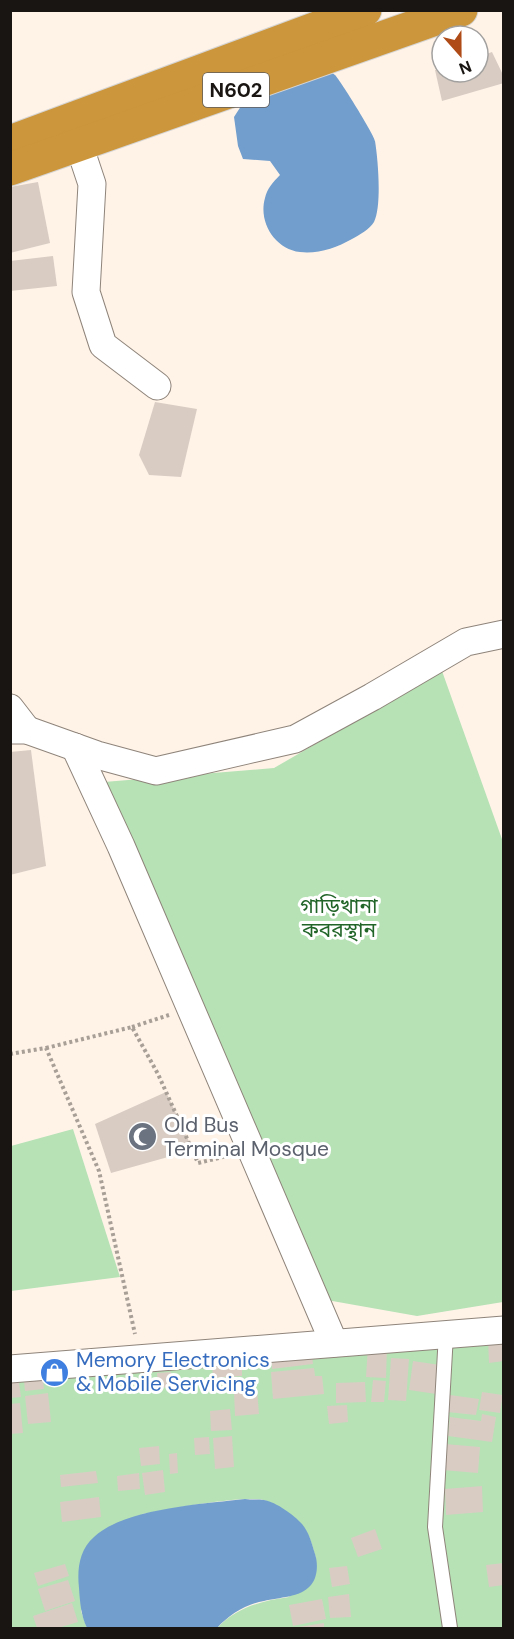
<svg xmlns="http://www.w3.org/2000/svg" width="514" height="1639" viewBox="0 0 514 1639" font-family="'DM Sans','Noto Sans Bengali',sans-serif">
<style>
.green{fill:#b6e2b6}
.water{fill:#729ecd}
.building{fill:#d9cdc3}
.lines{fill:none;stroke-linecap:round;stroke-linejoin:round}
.service-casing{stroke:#8f847a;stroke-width:16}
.minor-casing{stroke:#8f847a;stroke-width:29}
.trunk-casing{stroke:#d6d5d4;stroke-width:35}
.path{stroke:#a89f97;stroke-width:4;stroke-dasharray:3 3;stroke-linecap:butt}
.service{stroke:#fff;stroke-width:14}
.minor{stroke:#fff;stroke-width:27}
.trunk{stroke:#cb963c;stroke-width:33}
.labels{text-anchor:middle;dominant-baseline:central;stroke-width:6;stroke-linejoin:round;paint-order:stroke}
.shield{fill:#fff;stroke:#5e5b59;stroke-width:1.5}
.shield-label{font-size:20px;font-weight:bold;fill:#191512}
.park-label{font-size:21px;fill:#226529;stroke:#fff}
.worship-label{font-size:21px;fill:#5b616d;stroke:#fff;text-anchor:start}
.shop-label{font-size:21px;fill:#366cbe;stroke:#fff;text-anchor:start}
</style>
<rect width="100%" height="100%" fill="#fff3e8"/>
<g class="green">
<polygon points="442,671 503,842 503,1302 417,1316 321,1299 104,782 274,768"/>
<polygon points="73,1129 120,1277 11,1291 11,1146"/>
<path d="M503 1330V1628H217C237 1607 261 1601 289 1597L316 1558C308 1530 307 1527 282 1511 277 1508 272 1503 267 1501 249 1493 165 1510 142 1514L81 1611 87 1628H11V1369Z"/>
</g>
<g class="water">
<path d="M319 67C324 70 331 71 335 75 340 80 375 136 375 141 378 159 382 206 374 222 370 229 359 235 352 239 336 248 318 254 300 252 275 249 258 222 265 198 267 189 273 182 280 175L270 161 243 159 238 146 234 117 243 103Z"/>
<path d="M245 1499C251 1500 258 1499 264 1500 276 1502 294 1515 302 1524 309 1532 312 1544 315 1554 318 1563 318 1577 311 1585 300 1598 279 1597 264 1601 246 1604 229 1615 217 1628H87C81 1615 80 1603 79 1588 77 1570 79 1550 94 1537 125 1508 204 1504 245 1499Z"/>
</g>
<g class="building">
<polygon points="492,52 504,77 504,83 442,101 435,70 442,68 442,72 478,72 478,57"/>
<polygon points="38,182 50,243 10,253 10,187"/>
<polygon points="53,256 57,286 10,291 10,261"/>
<polygon points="155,402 197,409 181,477 149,475 139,455"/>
<polygon points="31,750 46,866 10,875 10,752"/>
<polygon points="166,1092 193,1150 111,1173 95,1124"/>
<polygon points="310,1336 313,1364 272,1369 269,1341"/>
<polygon points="504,1337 504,1361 489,1363 488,1339"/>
<polygon points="368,1346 387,1347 386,1378 366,1377"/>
<polygon points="391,1358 409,1359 406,1401 388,1400"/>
<polygon points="413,1361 447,1366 443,1395 409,1390"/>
<polygon points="242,1363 242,1376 213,1378 212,1365"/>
<polygon points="17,1368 21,1397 10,1398 10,1369"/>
<polygon points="314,1368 315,1376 322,1376 324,1394 273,1399 271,1372"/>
<polygon points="42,1369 44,1389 25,1391 23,1371"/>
<polygon points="171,1372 172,1387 158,1388 157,1373"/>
<polygon points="373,1380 386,1381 384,1402 371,1402"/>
<polygon points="365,1382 366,1402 336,1403 336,1383"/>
<polygon points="257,1389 259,1414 235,1416 234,1391"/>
<polygon points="482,1392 503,1395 500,1413 479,1410"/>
<polygon points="48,1393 51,1422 28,1424 25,1396"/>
<polygon points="450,1395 479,1399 476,1415 447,1412"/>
<polygon points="20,1403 23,1433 10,1434 10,1404"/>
<polygon points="347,1405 348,1422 329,1424 327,1406"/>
<polygon points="230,1409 232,1430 211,1431 210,1411"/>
<polygon points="482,1414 496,1417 492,1442 448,1436 450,1417 481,1421"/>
<polygon points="232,1436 234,1467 215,1469 213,1438"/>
<polygon points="209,1437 210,1454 195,1455 194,1438"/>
<polygon points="445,1444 480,1447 478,1473 442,1470"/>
<polygon points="159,1446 160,1464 141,1466 139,1448"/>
<polygon points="177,1453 178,1473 170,1474 169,1454"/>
<polygon points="163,1470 165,1492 145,1495 142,1473"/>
<polygon points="96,1471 98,1483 61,1487 60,1475"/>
<polygon points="139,1473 140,1489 118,1491 117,1476"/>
<polygon points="482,1486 483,1512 446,1515 445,1489"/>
<polygon points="99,1497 101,1517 62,1522 60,1502"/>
<polygon points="375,1529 382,1549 358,1557 351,1538"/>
<polygon points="504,1563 504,1585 489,1587 486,1565"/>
<polygon points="65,1564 69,1576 38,1586 34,1573"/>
<polygon points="347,1566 350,1584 332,1587 329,1568"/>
<polygon points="68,1580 75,1601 45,1611 38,1589"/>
<polygon points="349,1594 351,1617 330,1618 328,1597"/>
<polygon points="322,1599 326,1619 293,1626 289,1605"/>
<polygon points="72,1603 78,1622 58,1628 37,1628 33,1616"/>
<polygon points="324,1623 324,1628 299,1628 299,1627"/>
</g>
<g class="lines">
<defs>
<polyline id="service" points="446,1334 435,1527 450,1628"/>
<g id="minor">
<polyline points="79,145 92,184 86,292 103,345 157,386"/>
<polyline points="10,708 27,730"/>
<polyline points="10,730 27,730 97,755 156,771 295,739 372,697 466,642 504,634"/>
<polyline points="75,747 121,846 334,1343"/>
<polyline points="10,1369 504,1330"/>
</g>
<g id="trunk">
<polyline points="10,142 365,10"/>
<polyline points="10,169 461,10"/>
</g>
</defs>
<use href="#service" class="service-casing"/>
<use href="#minor" class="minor-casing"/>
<use href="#trunk" class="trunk-casing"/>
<g class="path">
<polyline points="132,1027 169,1015"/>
<polyline points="46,1048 132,1027 158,1074 198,1163 227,1156"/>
<polyline points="10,1054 46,1048 99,1171 135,1334"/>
</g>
<use href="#service" class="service"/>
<use href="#minor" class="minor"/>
<use href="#trunk" class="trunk"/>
</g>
<defs>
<symbol id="mosque-disc" viewBox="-11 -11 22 22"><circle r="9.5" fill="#6b7280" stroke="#fff"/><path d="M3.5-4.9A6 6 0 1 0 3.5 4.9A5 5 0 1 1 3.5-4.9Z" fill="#fff"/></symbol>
<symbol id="shop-disc" viewBox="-11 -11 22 22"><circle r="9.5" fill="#3f7fe0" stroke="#fff"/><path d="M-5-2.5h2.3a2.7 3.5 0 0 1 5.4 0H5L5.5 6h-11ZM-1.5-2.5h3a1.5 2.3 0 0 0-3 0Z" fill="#fff"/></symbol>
</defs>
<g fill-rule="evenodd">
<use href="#mosque-disc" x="126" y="1120" width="33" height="33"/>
<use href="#shop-disc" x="38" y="1356" width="33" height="33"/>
</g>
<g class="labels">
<rect class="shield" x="203" y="73" width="66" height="34" rx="4.5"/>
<g class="shield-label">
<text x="236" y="90">N602</text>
</g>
<g class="park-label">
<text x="339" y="906">গাড়িখানা<tspan x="339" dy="24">কবরস্থান</tspan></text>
</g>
<g class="worship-label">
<text x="164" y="1125">Old Bus<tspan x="164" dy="24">Terminal Mosque</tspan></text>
</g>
<g class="shop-label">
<text x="76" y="1360">Memory Electronics<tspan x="76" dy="24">&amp; Mobile Servicing</tspan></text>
</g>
</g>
<rect width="514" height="1639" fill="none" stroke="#191512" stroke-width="24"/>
<g transform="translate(460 54) rotate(159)"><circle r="28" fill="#ffffff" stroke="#a3a1a0" stroke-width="1.5"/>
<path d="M0-4.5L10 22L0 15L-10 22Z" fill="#af4b16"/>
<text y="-9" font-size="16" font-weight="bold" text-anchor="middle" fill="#191512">N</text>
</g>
</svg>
